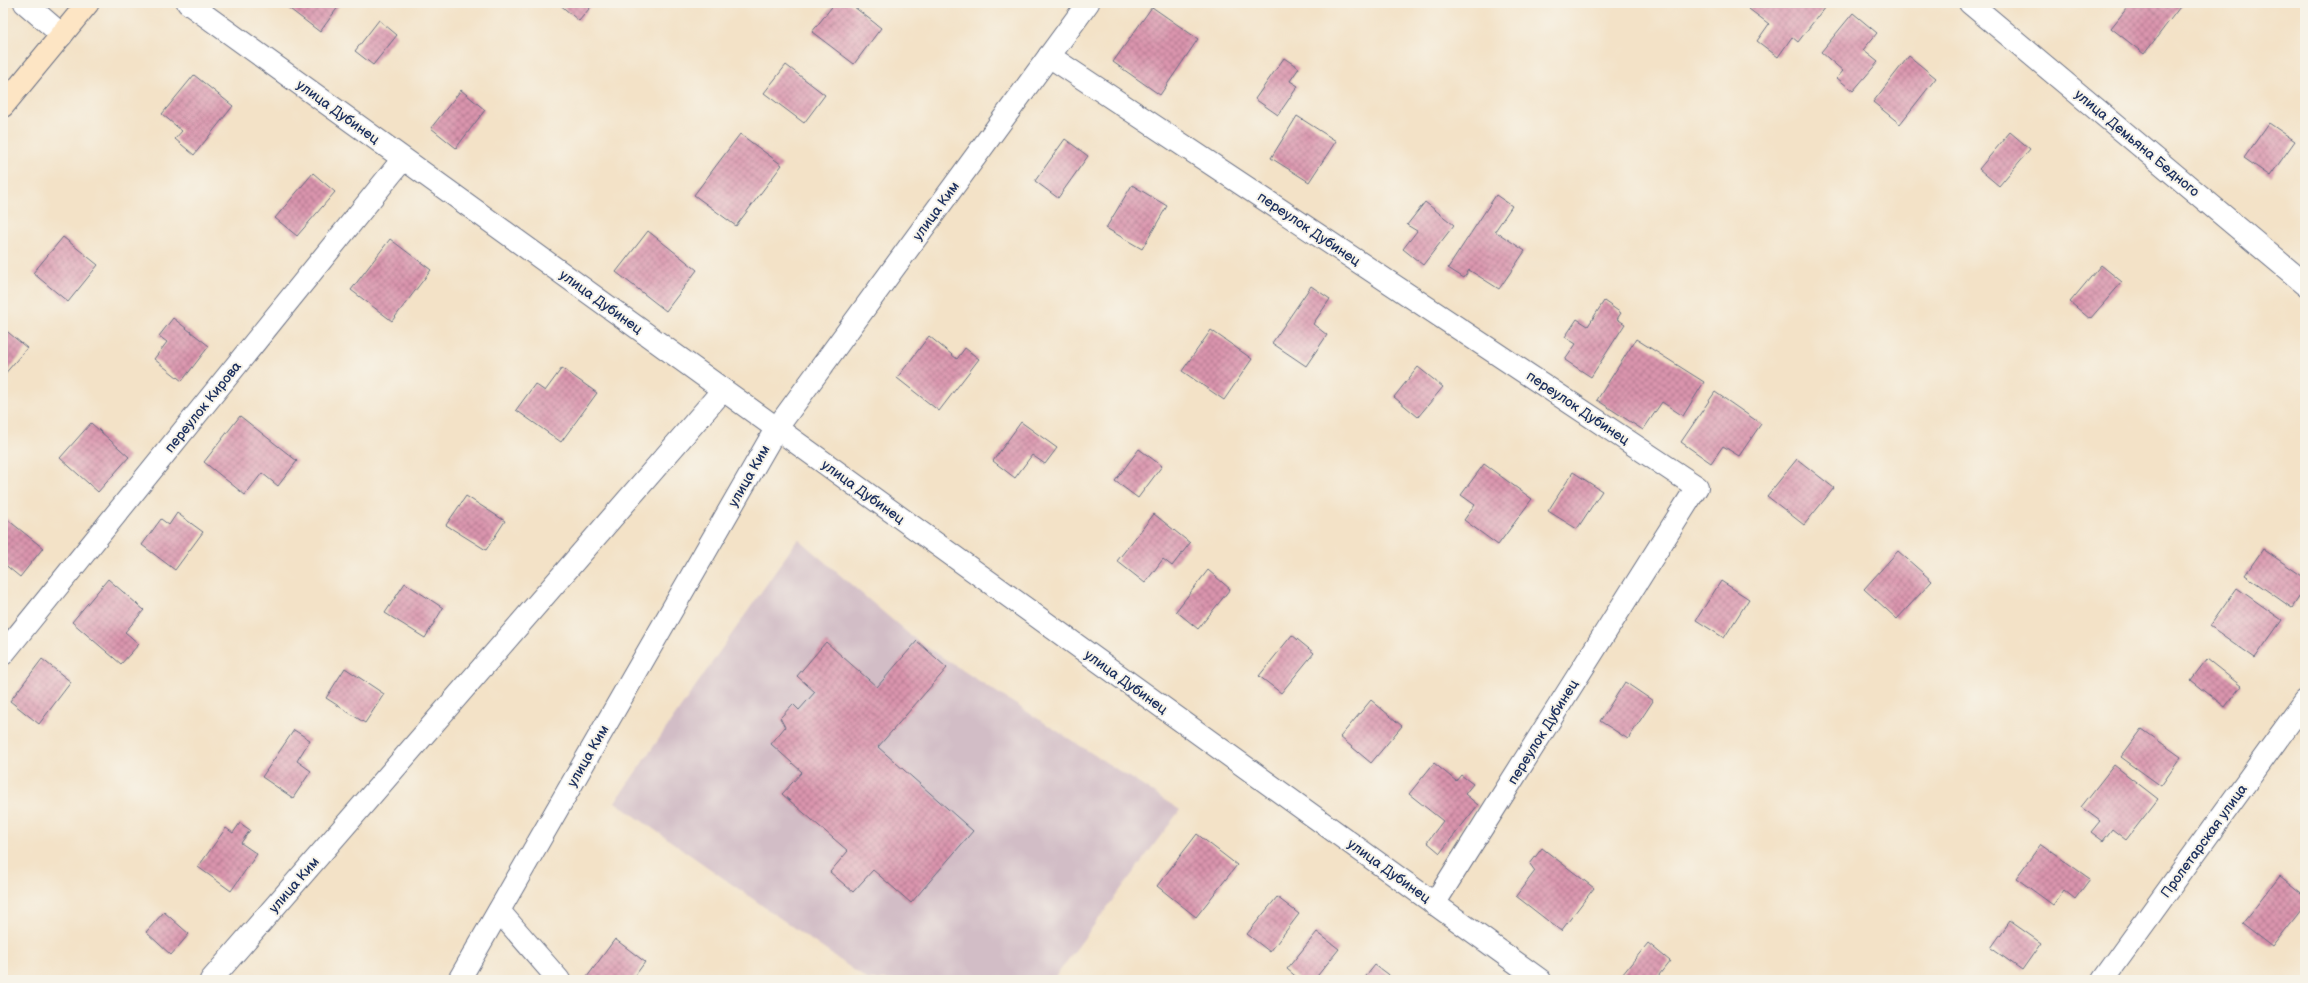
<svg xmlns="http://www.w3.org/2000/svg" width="2308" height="983" viewBox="0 0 2308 983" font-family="'Balsamiq Sans',sans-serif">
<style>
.industrial{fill:#d2bdc6}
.building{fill:url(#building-cross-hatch)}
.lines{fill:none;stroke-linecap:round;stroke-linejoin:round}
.street-casing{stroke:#676e83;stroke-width:24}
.secondary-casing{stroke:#676e83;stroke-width:24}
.street{stroke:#fff;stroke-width:22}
.secondary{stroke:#fde5c4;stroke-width:22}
.labels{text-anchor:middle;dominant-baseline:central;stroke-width:4;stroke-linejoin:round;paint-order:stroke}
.street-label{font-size:14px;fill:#1b2f5e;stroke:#f7f3e8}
</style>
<defs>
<pattern id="building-cross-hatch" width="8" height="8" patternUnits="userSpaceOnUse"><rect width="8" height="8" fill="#da94ad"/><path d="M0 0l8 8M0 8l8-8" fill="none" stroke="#b07990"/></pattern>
</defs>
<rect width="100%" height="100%" fill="#f7f3e8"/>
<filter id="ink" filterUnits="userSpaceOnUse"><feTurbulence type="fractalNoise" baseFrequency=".025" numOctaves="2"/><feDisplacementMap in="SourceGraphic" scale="8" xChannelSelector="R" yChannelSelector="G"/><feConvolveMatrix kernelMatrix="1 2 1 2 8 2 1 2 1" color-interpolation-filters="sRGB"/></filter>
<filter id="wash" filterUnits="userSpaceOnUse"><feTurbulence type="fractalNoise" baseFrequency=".012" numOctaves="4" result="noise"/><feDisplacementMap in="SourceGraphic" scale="16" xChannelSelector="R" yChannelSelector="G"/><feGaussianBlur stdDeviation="0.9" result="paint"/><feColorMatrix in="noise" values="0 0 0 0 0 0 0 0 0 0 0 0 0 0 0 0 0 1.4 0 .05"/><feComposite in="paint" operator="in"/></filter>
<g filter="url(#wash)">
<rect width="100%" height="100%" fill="#f3e2c7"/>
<polygon class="industrial" points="798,539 917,641 1180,810 1053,980 868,980 615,802"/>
<g id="blocks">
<g class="building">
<polygon points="282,3 341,3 320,32"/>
<polygon points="558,3 594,3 579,21"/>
<polygon points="835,3 849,3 881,28 854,64 812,32"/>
<polygon points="1754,3 1828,3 1798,42 1792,37 1778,57 1757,41 1769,24 1749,9"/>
<polygon points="2131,3 2183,3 2144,54 2111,28"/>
<polygon points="1152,7 1198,39 1160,95 1113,62"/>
<polygon points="1853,13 1877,33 1863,50 1878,62 1853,91 1837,78 1843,71 1821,52"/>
<polygon points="379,20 397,35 373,65 355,51"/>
<polygon points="1909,56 1936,78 1900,124 1873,102"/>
<polygon points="1284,58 1299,68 1290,81 1298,86 1278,115 1255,99"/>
<polygon points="786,65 825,95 804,123 764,93"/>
<polygon points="194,75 233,106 194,155 175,139 182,131 162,114"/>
<polygon points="461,90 485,110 456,148 431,128"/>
<polygon points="1297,116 1336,141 1309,182 1271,158"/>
<polygon points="2269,123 2295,141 2270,176 2244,158"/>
<polygon points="2010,132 2030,149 1999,186 1979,169"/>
<polygon points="740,134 782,165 736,226 694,195"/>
<polygon points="1065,139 1088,156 1058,198 1035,181"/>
<polygon points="313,173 335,192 297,236 275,218"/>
<polygon points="1132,185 1167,206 1142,249 1106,228"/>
<polygon points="1496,195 1512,206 1495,231 1525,251 1499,289 1469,270 1464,278 1448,268"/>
<polygon points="1425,202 1454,225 1423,265 1403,249 1417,231 1407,225"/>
<polygon points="648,231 697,270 666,311 616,272"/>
<polygon points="63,237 98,265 68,302 33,273"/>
<polygon points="390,239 431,270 392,321 351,290"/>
<polygon points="2101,265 2122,282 2090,319 2070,302"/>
<polygon points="1311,286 1330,299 1313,324 1327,335 1306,366 1272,343"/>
<polygon points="1604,301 1621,313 1617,319 1625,324 1591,377 1565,360 1576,344 1565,337 1577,319 1588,326"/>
<polygon points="173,318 209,346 182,381 154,359 167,342 159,336"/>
<polygon points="3,328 27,348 3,376"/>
<polygon points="1211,330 1252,359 1224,400 1182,371"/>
<polygon points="929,336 957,359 965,348 979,359 939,411 897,378"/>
<polygon points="1636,339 1704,382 1683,416 1662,402 1643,430 1597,400"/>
<polygon points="1418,367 1443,387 1418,417 1394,397"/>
<polygon points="562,368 597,393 561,442 516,410 535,384 545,391"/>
<polygon points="1715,392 1761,424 1739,456 1723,446 1711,463 1681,442"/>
<polygon points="240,416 297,461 278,486 262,473 245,495 204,462"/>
<polygon points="1021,422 1057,448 1045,464 1032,455 1015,478 993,461"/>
<polygon points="91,423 129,457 98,492 60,458"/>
<polygon points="1139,449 1162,466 1138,498 1115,481"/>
<polygon points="1797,459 1834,488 1804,525 1767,496"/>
<polygon points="1484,464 1532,499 1498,545 1464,520 1475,505 1461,495"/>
<polygon points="1573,472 1602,491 1577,529 1548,511"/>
<polygon points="466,496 505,521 486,550 446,525"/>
<polygon points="177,513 203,532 175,570 142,545 161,519 169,525"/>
<polygon points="1154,514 1190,543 1172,566 1163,559 1145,583 1117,561"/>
<polygon points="3,516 43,548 20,577 3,563"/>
<polygon points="2263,549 2305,578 2305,588 2292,608 2245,575"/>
<polygon points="1898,551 1932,581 1897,619 1864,589"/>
<polygon points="1208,570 1230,589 1198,629 1176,611"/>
<polygon points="108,579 144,610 125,632 139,644 121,664 72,622"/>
<polygon points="1721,581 1749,599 1724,638 1696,620"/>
<polygon points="405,583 443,608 425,638 385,613"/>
<polygon points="2237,588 2282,620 2255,658 2210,626"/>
<polygon points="1292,635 1314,653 1281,693 1259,676"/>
<polygon points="917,641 947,668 878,747 973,831 911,903 873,870 853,892 830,872 848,851 782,794 802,772 771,744 785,727 780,718 793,704 799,710 815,692 797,676 826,642 877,687"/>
<polygon points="42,659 71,682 39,724 10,701"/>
<polygon points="2207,659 2241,686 2225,707 2191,680"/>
<polygon points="345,668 384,694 365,723 326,698"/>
<polygon points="1625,682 1653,701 1628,739 1600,721"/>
<polygon points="1371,700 1402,726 1371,763 1340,737"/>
<polygon points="2142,729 2181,757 2161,786 2121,757"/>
<polygon points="294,730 310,740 297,761 311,771 293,798 262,777"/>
<polygon points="1434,763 1456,781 1461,775 1473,784 1465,794 1478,805 1440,853 1427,842 1443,821 1409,794"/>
<polygon points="2114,765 2158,799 2126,840 2112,829 2103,841 2091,832 2100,821 2081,807"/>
<polygon points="240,823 250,830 241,843 257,854 231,891 198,867 226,828 233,833"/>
<polygon points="1197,834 1237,865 1196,917 1157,886"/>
<polygon points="2041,844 2090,879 2075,899 2064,890 2053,905 2016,878"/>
<polygon points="1542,848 1594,888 1561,931 1516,896 1535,871 1530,864"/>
<polygon points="2280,876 2305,896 2305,905 2272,947 2242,924"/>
<polygon points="1277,897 1299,914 1270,952 1247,934"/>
<polygon points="164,912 189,934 171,955 146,932"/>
<polygon points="2010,921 2041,943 2022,970 1991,948"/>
<polygon points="1317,932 1339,949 1314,980 1300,980 1287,969"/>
<polygon points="615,939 645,962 632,980 592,980 587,977"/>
<polygon points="1648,943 1670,961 1655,980 1618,980"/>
<polygon points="1375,965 1395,980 1363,980"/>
</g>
</g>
</g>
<g filter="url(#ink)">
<use href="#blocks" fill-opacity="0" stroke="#676e83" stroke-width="1"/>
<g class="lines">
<defs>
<g id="street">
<polyline points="25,3 62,35"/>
<polyline points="188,3 1540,980"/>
<polyline points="1970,3 2305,284"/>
<polyline points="1049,56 1697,487 1434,904"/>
<polyline points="3,654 403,159"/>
<polyline points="499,911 559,980"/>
<polyline points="211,980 723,390"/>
<polyline points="459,980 776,429 1088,3"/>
<polyline points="2103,980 2305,701"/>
</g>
<polyline id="secondary" points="3,106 88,3"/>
</defs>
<use href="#street" class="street-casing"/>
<use href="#secondary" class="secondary-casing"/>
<use href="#street" class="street"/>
<use href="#secondary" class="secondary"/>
</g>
</g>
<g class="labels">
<g class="street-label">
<text transform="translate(338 112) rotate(36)">улица Дубинец</text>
<text transform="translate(2137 143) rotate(40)">улица Демьяна Бедного</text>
<text transform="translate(936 211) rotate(-54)">улица Ким</text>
<text transform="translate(1309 229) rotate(34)">переулок Дубинец</text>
<text transform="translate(601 302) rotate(36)">улица Дубинец</text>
<text transform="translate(203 407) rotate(-51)">переулок Кирова</text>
<text transform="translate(1578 408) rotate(34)">переулок Дубинец</text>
<text transform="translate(749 476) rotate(-60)">улица Ким</text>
<text transform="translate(863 492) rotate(36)">улица Дубинец</text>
<text transform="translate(1126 682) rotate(36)">улица Дубинец</text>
<text transform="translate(1543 732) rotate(-58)">переулок Дубинец</text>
<text transform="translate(588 756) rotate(-60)">улица Ким</text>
<text transform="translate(2204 841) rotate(-54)">Пролетарская улица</text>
<text transform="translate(1389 871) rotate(36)">улица Дубинец</text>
<text transform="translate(294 885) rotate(-49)">улица Ким</text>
</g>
</g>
<rect width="2308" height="983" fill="none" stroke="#f7f3e8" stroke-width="16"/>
</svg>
